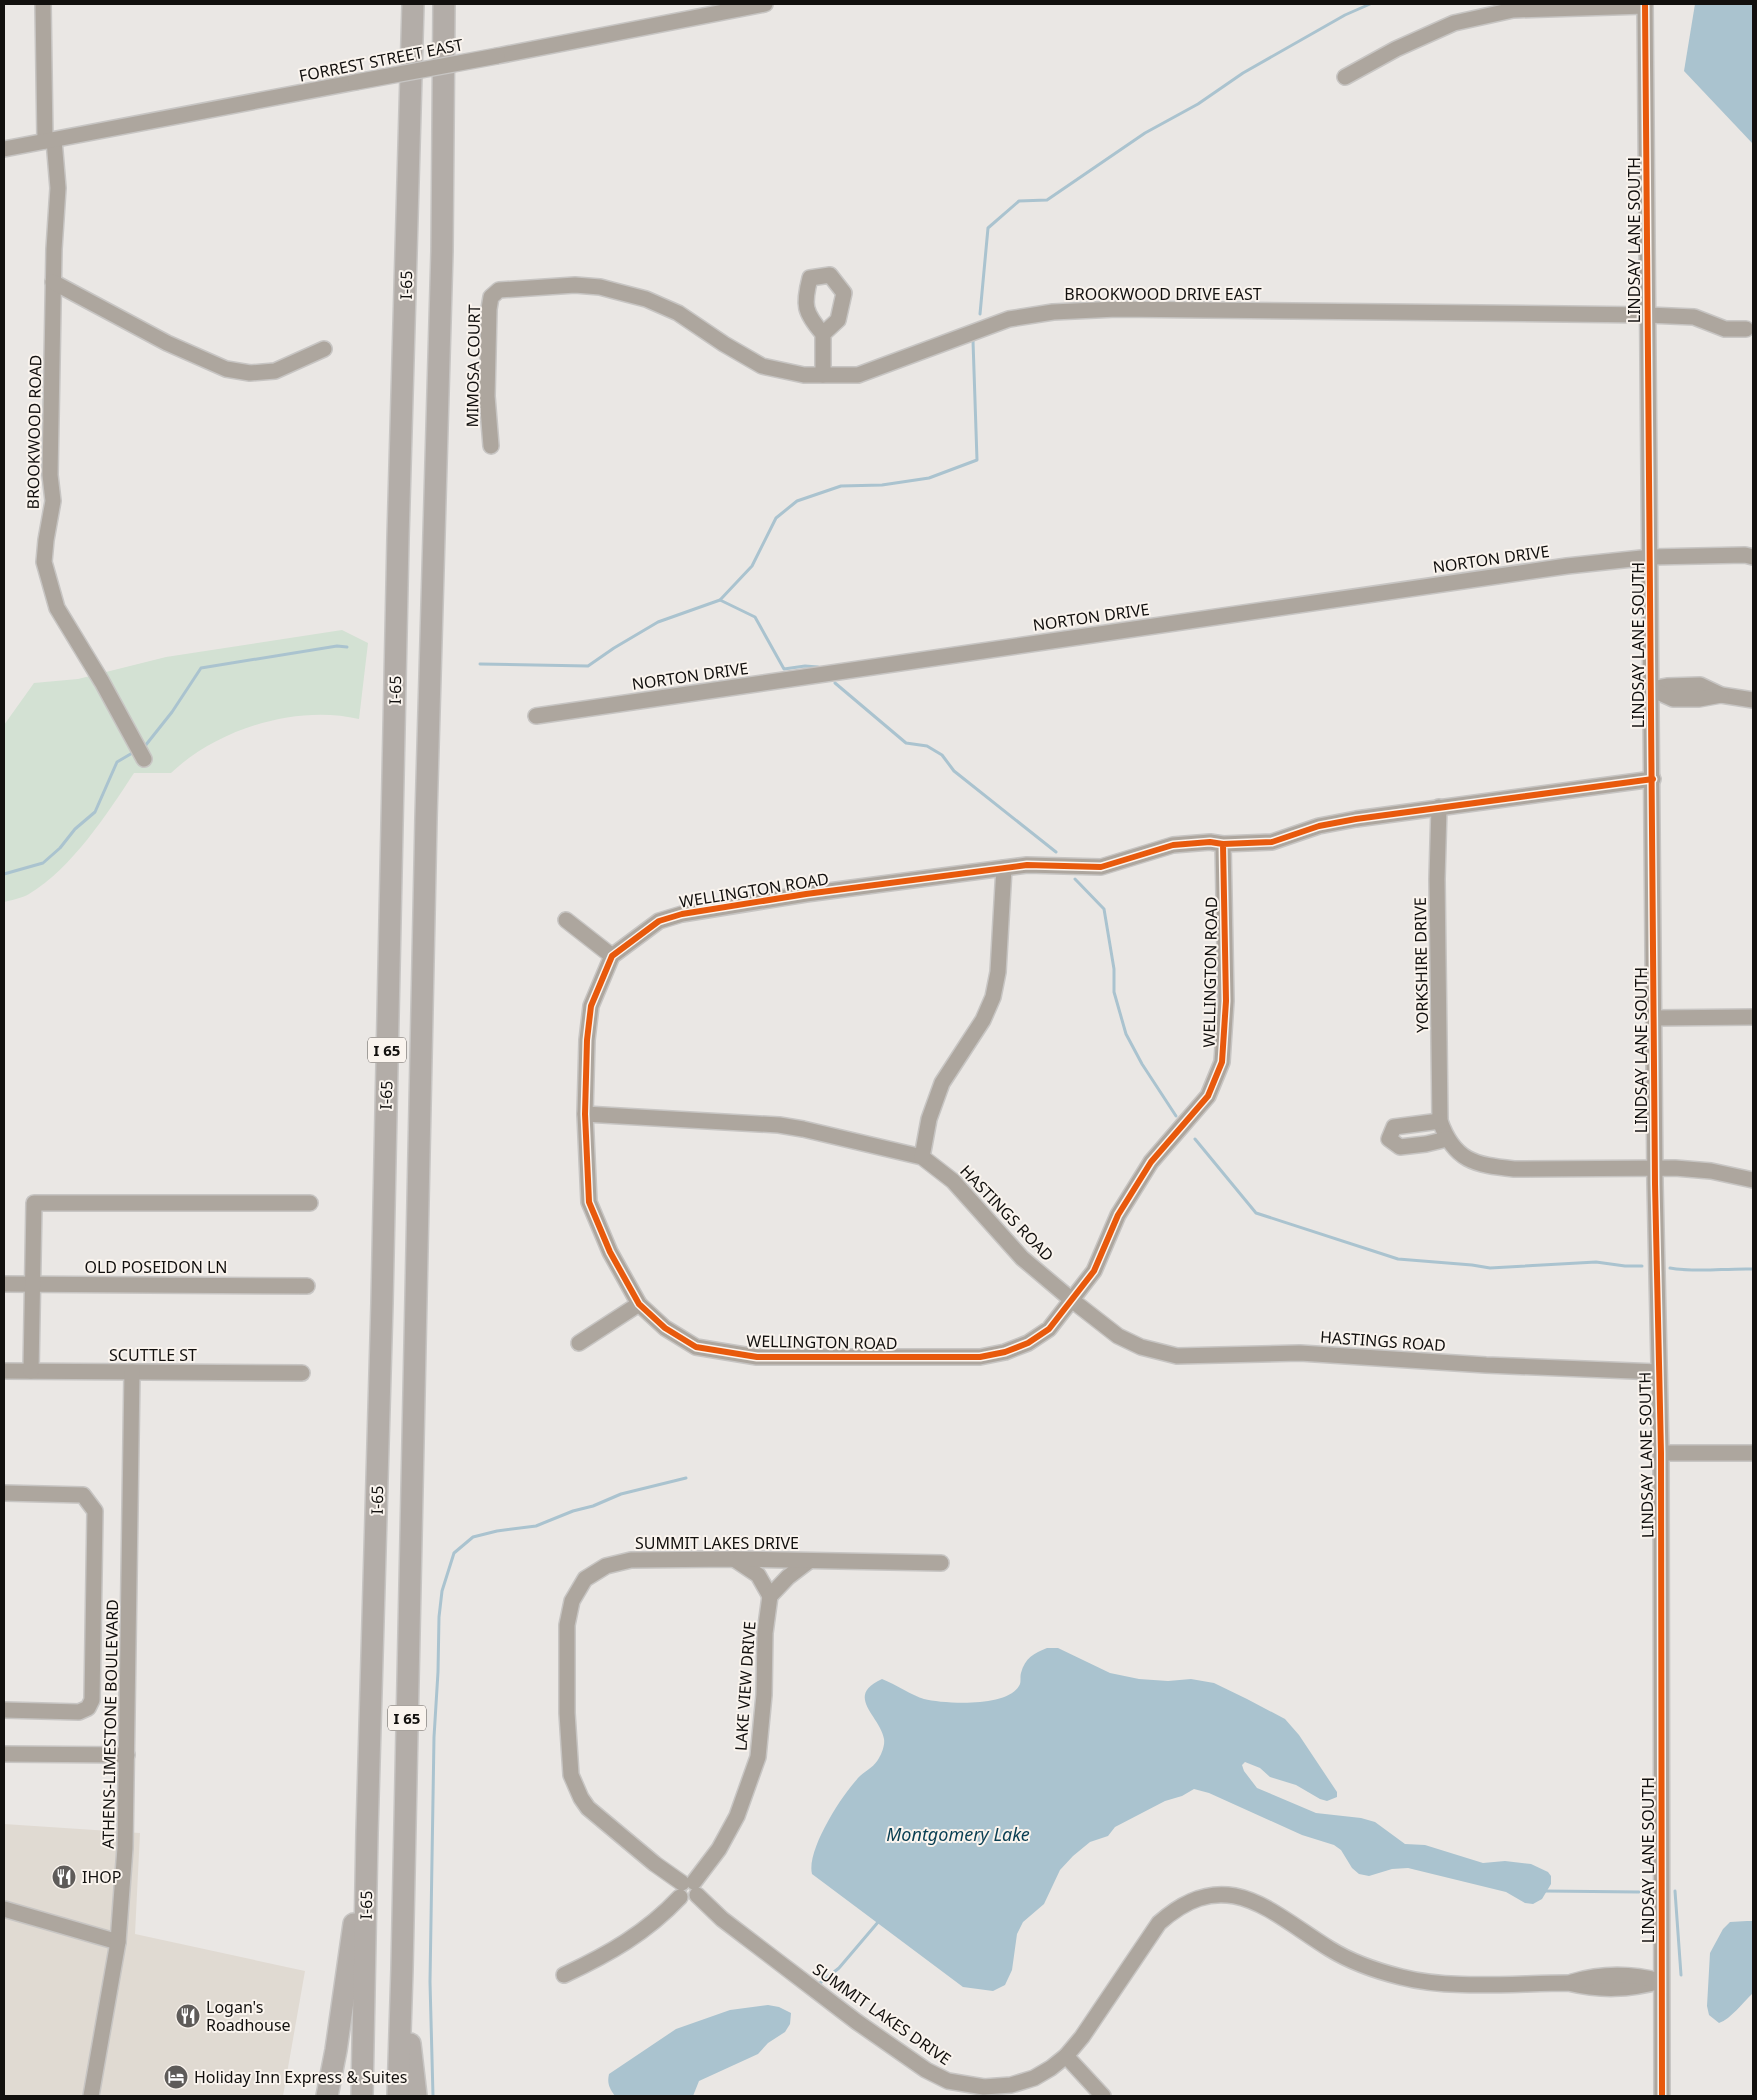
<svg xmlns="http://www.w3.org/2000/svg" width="1757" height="2100" viewBox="0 0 1757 2100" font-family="'Noto Sans',sans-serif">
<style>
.built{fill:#e0dad2}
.green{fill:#d3e1d3}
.water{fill:#aac3cf}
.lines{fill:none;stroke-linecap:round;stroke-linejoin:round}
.stream{stroke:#aac3cf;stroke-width:3}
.minor-casing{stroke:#c7c5c3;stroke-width:18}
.highway-casing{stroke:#c7c5c3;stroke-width:24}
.minor{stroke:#ada69e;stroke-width:15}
.highway{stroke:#b3ada8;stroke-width:21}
.minor-bridge-casing{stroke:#c7c5c3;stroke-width:18;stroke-linecap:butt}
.minor-bridge{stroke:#ada69e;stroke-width:15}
.cycleway-casing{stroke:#faf4ee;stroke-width:9}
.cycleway{stroke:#e8590c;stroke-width:6}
.labels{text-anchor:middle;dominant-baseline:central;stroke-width:4;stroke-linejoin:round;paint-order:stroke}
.shield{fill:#faf4ee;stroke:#585451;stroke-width:1}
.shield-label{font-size:15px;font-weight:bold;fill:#12100e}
.street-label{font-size:16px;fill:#12100e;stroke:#faf4ee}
.poi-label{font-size:16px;fill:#12100e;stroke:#faf4ee;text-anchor:start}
.water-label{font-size:18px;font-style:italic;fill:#093e52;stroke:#faf4ee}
</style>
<rect width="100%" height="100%" fill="#eae7e4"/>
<polygon class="built" points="4,1824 140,1833 135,1934 305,1971 283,2096 4,2096"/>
<path class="green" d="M342 630 368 643 359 719C297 704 217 729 171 773H134C107 814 72 868 29 894 22 898 12 900 4 902V725L34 683 78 679 166 657Z"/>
<g class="water">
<polygon points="1695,4 1753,4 1753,144 1684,71"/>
<path d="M1047 1648H1058L1110 1673 1139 1679 1168 1681 1191 1679 1214 1683 1247 1699 1285 1719 1299 1735 1337 1792V1797L1327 1801 1320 1799 1296 1785 1270 1777 1260 1768 1245 1762 1242 1765 1244 1771 1257 1788 1316 1813 1361 1818 1375 1822 1405 1844 1425 1845 1483 1863 1505 1861 1531 1864 1548 1872 1551 1876V1884L1542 1899 1533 1904 1525 1903 1506 1892 1408 1868 1392 1869 1369 1876 1359 1874 1352 1868 1341 1850 1334 1845 1302 1835 1209 1793 1194 1789 1182 1796 1165 1801 1115 1827 1108 1836 1090 1842 1073 1856 1060 1870 1044 1904 1023 1922 1017 1934 1012 1970 1005 1985 993 1991 963 1987 812 1874C806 1850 843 1793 860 1776 867 1770 875 1766 879 1758 882 1753 885 1745 884 1739 880 1716 844 1696 882 1679 895 1684 913 1696 924 1699 945 1704 1010 1708 1020 1684 1021 1681 1020 1676 1021 1673 1025 1658 1034 1653 1047 1648Z"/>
<path d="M1747 1921H1753V1993C1743 2002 1731 2019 1719 2023L1709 2015 1707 2006 1710 1953 1723 1929 1730 1922Z"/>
<path d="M768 2005 779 2007 791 2013 790 2024 785 2032 768 2043 758 2054 699 2081 693 2096H615C609 2088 607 2083 609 2074L676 2029 730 2010Z"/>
</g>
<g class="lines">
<g class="stream">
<polyline points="980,314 988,228 1019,201 1047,200 1145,133 1198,104 1243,73 1345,15 1370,4"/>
<polyline points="720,600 755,617 784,669 805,666 818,667"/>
<polyline points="480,664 588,666 614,648 658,622 720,600 752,566 776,518 797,501 841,486 882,485 929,478 977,460 973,341"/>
<polyline points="835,683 906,743 927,746 942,755 954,771 1056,852"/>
<polyline points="145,746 172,712 201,668 337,646 347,647"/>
<polyline points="4,874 43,863 60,848 75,829 95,812 117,762 134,752"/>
<polyline points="1075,879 1104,909 1114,969 1114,992 1126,1034 1142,1064 1176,1116"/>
<polyline points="1195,1139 1256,1213 1398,1259 1472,1265 1490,1268 1596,1262 1625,1266 1642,1266"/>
<path d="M1670 1268C1698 1273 1724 1268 1753 1269"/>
<polyline points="1545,1891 1639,1892"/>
<polyline points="1675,1891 1681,1975"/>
<polyline points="820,1983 839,1968 879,1921"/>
<polyline points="433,2096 430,1982 434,1737 438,1672 439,1617 442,1591 454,1553 473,1537 497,1531 536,1526 573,1511 593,1506 621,1494 686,1478"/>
</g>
<defs>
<g id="minor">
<polyline points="43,4 45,141"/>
<polyline points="1645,4 1655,1184 1661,1453 1662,2096"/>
<polyline points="497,56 765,4"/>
<polyline points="1345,77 1396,49 1454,23 1513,10 1645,6"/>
<polyline points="54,140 58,188 54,249 50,475 53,501 46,540 44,562 57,608 102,682 144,759"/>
<polyline points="4,149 356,82"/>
<polyline points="53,282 167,343 226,369 250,373 275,371 324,349"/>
<path d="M823 334C804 312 803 305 810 278L830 275 844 293 838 320 823 334V375"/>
<polyline points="491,446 487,396 489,309 491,297 499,290 575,285 600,287 615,291 646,299 678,313 724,344 762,366 804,375 858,375 1009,319 1053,312 1117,309 1648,315 1694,317 1725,329 1746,329"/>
<polyline points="1651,689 1667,686 1700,685 1721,695 1753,700"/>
<polyline points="1651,689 1673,699 1699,699 1721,695"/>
<polyline points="536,716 1567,566 1651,557 1745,555 1753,557"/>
<path d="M1439 807 1437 879 1440 1121C1454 1161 1475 1165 1514 1169L1675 1168 1711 1171 1753 1180"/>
<polyline points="1223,844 1226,1001 1222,1062 1208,1096 1151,1162 1118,1215 1094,1271 1049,1329 1028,1343 1005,1352 980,1357 757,1357 696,1347 665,1328 639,1304 610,1252 589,1202 585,1114 587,1040 591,1006 612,956 659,921 682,914 806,894 1027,865 1101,867 1173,845 1210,842 1223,844 1272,842 1319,826 1356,819 1653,779"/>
<polyline points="566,920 612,956"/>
<polyline points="1654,1018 1753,1017"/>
<polyline points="585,1114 779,1125 803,1129 922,1157 953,1181 1022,1258 1073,1301 1118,1336 1141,1347 1177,1356 1300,1353 1486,1365 1658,1372"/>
<polyline points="1440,1121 1394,1127 1389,1139 1400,1147 1426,1144 1447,1139"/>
<polyline points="922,1157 929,1119 942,1083 983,1020 993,997 998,972 1004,868"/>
<polyline points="4,1284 307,1286"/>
<polyline points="579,1343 639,1304"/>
<polyline points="4,1371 302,1373"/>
<polyline points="31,1371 34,1203 310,1203"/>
<polyline points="1661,1453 1753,1453"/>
<polyline points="4,1493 83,1495 95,1511 92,1700 88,1708 79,1712 4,1710"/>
<polyline points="734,1559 758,1575 770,1596"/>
<polyline points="4,1754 127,1755"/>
<polyline points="694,1882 719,1849 737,1816 758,1757 764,1695 765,1633 770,1596 788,1577 809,1561"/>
<polyline points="682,1883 655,1864 588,1808 581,1798 571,1775 567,1713 567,1625 572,1601 585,1579 606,1566 631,1560 734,1559 941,1563"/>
<path d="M697 1895 722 1919 857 2022 926 2070 948 2081 984 2087 1011 2085 1034 2078 1051 2068 1066 2056 1082 2037 1159 1923C1226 1863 1269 1911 1330 1949 1351 1962 1377 1971 1401 1977 1451 1990 1516 1983 1568 1983 1602 1991 1628 1990 1661 1981"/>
<polyline points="4,1909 118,1942"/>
<path d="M564 1975C609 1954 646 1933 680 1897"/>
<path d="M1572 1982C1602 1973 1630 1973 1660 1981"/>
<polyline points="1066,2056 1103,2096"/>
<polyline points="91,2096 118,1942 125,1848 132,1372"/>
</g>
<g id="highway">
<polyline points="410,2044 416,2096"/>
<polyline points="327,2096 336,2050 354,1924"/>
<polyline points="362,2096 367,1833 382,1303 398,538 413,4"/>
<polyline points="398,2096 402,1969 426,818 442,251 444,4"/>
</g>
</defs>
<use href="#minor" class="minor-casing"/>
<use href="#highway" class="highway-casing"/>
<use href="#minor" class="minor"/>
<use href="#highway" class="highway"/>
<defs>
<polyline id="minor-bridge" points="356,82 497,56"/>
</defs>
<use href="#minor-bridge" class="minor-bridge-casing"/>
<use href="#minor-bridge" class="minor-bridge"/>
<defs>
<g id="cycleway">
<polyline points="1645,4 1655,1184 1661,1453 1662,2096"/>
<polyline points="1223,844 1226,1001 1222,1062 1208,1096 1151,1162 1118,1215 1094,1271 1049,1329 1028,1343 1005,1352 980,1357 757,1357 696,1347 665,1328 639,1304 610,1252 589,1202 585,1114 587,1040 591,1006 612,956 659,921 682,914 806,894 1027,865 1101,867 1173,845 1210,842 1223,844 1272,842 1319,826 1356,819 1653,779"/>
</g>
</defs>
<use href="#cycleway" class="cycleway-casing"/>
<use href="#cycleway" class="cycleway"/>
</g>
<defs>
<symbol id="restaurant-disc" viewBox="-11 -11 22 22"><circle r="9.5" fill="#5e5b59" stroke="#faf4ee"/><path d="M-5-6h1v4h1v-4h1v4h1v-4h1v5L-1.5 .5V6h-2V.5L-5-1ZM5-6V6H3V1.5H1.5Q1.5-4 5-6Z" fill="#fff"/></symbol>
<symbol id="hotel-disc" viewBox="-11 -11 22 22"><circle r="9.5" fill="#5e5b59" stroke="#faf4ee"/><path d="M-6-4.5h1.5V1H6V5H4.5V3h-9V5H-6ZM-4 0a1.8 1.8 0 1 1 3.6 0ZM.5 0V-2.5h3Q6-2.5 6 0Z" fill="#fff"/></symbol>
</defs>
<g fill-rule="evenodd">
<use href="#restaurant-disc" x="50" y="1863" width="28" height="28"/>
<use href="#restaurant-disc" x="174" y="2002" width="28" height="28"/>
<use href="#hotel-disc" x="162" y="2063" width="28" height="28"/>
</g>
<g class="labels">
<g class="shield">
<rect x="368" y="1037.5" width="38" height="25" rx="4"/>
<rect x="388" y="1705.5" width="38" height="25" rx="4"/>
</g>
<g class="shield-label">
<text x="387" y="1050">I 65</text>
<text x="407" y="1718">I 65</text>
</g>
<g class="street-label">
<text transform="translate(381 60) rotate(-11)">FORREST STREET EAST</text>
<text transform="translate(1634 240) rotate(-90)">LINDSAY LANE SOUTH</text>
<text transform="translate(406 285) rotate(-89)">I-65</text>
<text x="1163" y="294">BROOKWOOD DRIVE EAST</text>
<text transform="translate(473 366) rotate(-89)">MIMOSA COURT</text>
<text transform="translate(34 432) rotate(-89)">BROOKWOOD ROAD</text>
<text transform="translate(1491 559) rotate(-8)">NORTON DRIVE</text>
<text transform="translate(1091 617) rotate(-8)">NORTON DRIVE</text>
<text transform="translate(1638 645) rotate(-90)">LINDSAY LANE SOUTH</text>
<text transform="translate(690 676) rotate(-8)">NORTON DRIVE</text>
<text transform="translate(395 690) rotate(-89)">I-65</text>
<text transform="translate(754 890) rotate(-9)">WELLINGTON ROAD</text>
<text transform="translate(1421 965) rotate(-91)">YORKSHIRE DRIVE</text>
<text transform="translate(1210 972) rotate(-89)">WELLINGTON ROAD</text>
<text transform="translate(1641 1050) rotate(-90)">LINDSAY LANE SOUTH</text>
<text transform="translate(386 1095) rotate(-88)">I-65</text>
<text transform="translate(1007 1213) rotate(46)">HASTINGS ROAD</text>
<text x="156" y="1267">OLD POSEIDON LN</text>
<text transform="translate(1383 1341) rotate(4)">HASTINGS ROAD</text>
<text transform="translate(822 1342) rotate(1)">WELLINGTON ROAD</text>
<text x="153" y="1355">SCUTTLE ST</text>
<text transform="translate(1646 1455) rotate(-91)">LINDSAY LANE SOUTH</text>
<text transform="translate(377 1500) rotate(-89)">I-65</text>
<text x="717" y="1543">SUMMIT LAKES DRIVE</text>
<text transform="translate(745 1686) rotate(-86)">LAKE VIEW DRIVE</text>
<text transform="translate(110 1724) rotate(-89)">ATHENS-LIMESTONE BOULEVARD</text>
<text transform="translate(1648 1860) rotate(-90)">LINDSAY LANE SOUTH</text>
<text transform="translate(366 1905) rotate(-89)">I-65</text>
<text transform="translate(882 2014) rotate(35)">SUMMIT LAKES DRIVE</text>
</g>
<g class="poi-label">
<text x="82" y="1877">IHOP</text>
<text x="206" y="2007">Logan's<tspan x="206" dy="18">Roadhouse</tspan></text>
<text x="194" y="2077">Holiday Inn Express &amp; Suites</text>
</g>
<g class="water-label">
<text x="958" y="1834">Montgomery Lake</text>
</g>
</g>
<rect width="1757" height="2100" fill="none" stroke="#12100e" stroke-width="10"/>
</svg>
